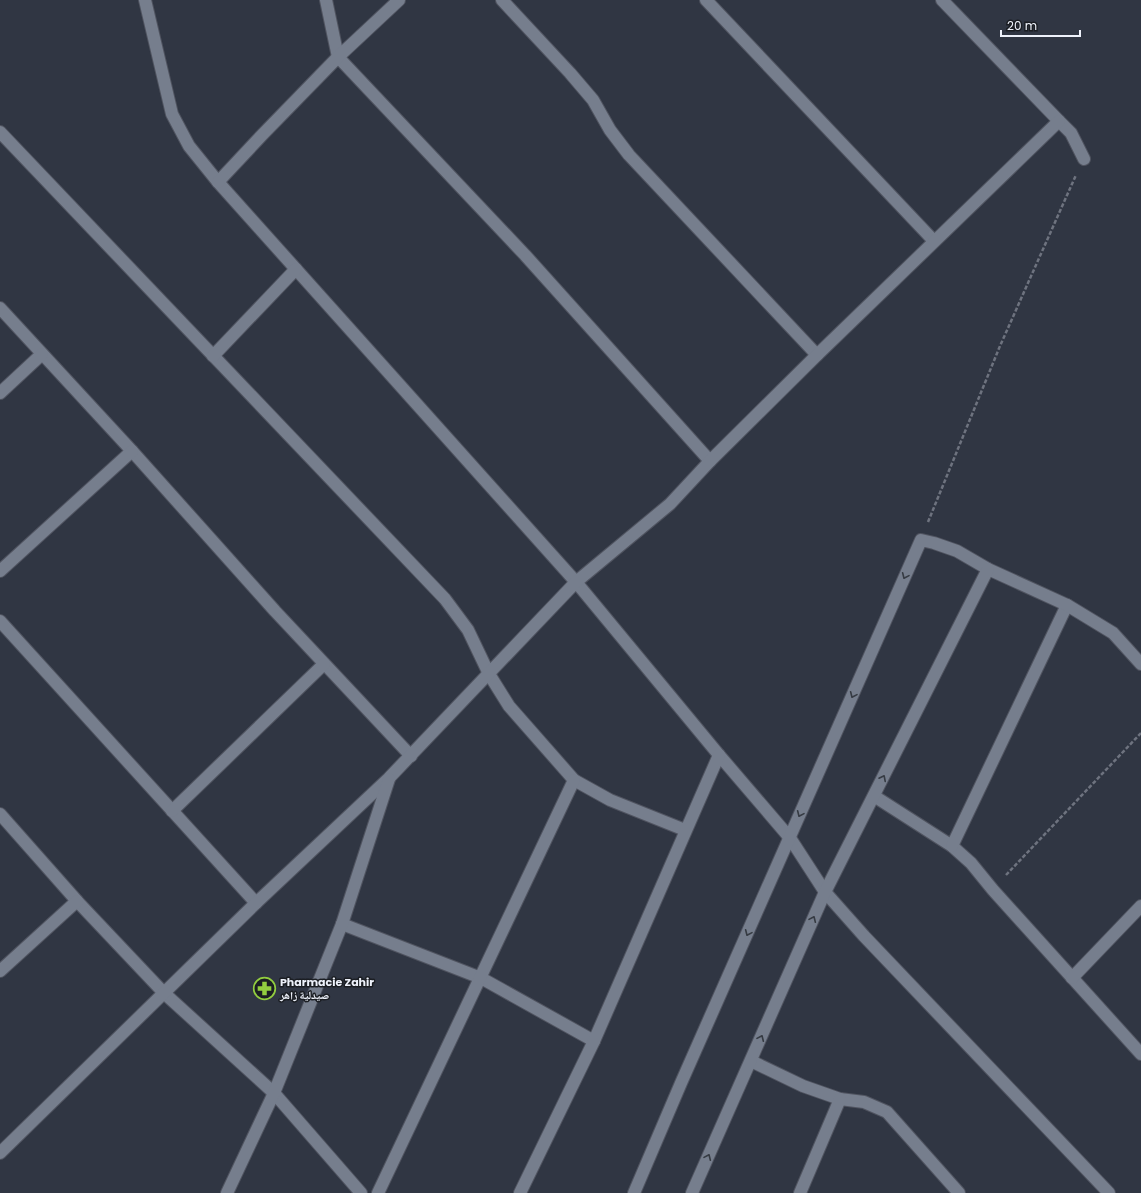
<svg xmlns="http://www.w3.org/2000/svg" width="1141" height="1193" viewBox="0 0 1141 1193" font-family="Poppins,'Noto Naskh Arabic',sans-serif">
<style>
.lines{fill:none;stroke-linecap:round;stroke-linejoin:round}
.minor-casing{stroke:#505460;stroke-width:14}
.path{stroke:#6e737f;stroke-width:2.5;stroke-dasharray:4 2;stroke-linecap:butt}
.minor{stroke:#767e8d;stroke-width:12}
.oneway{stroke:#363b43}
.labels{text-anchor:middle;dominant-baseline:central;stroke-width:3;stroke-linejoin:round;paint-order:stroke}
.poi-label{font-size:11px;font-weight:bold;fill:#eef2fb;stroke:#1b1e23;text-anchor:start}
</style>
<rect width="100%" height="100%" fill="#303643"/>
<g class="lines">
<defs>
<g id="minor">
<polyline points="145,0 172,114 189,146 218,182 576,582 719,755 790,838 825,892 864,936 1109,1193"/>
<polyline points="326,0 338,57 525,255 710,461"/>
<polyline points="502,0 570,73 593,100 610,130 629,155 817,355"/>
<polyline points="706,0 934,241"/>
<polyline points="942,0 1059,121 1071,133 1084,159"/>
<polyline points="0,132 445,599 468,630 489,674 509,706 574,780 610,800 685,830"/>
<polyline points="218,182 263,134 338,57 399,0"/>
<polyline points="0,308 132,451 275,611 411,756"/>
<polyline points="213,356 296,269"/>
<polyline points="0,393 42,354"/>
<polyline points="0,571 132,451"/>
<polyline points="0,621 256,903"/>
<polyline points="874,796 952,846 971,863 993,890 1141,1054"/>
<polyline points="172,811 324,664"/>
<polyline points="0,814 77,901 164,993 274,1093 361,1193"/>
<polyline points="952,846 1067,605"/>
<polyline points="342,924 481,978 594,1041"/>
<polyline points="0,971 77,901"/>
<polyline points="1072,978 1141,906"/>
<polyline points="751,1061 803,1086 840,1099 864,1102 887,1112 959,1193"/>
<polyline points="0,1153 256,903 389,778 576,582 670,504 710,461 817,355 1059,121"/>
<polyline points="227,1193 274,1093 342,924 389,779"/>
<polyline points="378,1193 574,780"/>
<polyline points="520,1193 594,1041 719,755"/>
<polyline points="634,1193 681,1083 921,540 934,543 957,551 988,569 1067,605 1113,633 1141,664"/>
<polyline points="692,1193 825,892 988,569"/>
<polyline points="800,1193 840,1099"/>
</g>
</defs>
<use href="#minor" class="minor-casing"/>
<g class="path">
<polyline points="928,522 1000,346 1076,175"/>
<polyline points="1006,875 1141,733"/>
</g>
<use href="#minor" class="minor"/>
</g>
<defs><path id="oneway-chevron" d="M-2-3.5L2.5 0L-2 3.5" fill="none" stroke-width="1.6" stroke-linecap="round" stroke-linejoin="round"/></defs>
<g class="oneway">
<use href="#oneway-chevron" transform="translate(905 576) rotate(114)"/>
<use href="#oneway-chevron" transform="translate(853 695) rotate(114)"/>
<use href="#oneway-chevron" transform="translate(883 778) rotate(-63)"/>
<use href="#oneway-chevron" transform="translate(800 814) rotate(114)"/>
<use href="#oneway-chevron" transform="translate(813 919) rotate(-66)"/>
<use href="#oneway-chevron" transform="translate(748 933) rotate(114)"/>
<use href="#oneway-chevron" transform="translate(761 1038) rotate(-66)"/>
<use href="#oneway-chevron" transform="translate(708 1157) rotate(-66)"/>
</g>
<defs>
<symbol id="pharmacy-ring" viewBox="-11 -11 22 22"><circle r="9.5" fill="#1b1e23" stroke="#92cd3f" stroke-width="1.5"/><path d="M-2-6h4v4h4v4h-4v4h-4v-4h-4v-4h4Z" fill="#92cd3f"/></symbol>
</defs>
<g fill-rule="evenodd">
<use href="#pharmacy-ring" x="252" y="976" width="25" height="25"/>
</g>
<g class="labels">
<g class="poi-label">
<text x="280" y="982">Pharmacie Zahir<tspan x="280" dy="13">صيدلية زاهر</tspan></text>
</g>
</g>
<path d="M1001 30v6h79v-6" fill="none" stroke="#eef2fb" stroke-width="2"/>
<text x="1007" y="30" font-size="12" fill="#eef2fb" stroke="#1b1e23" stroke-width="3" paint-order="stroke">20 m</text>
</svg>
